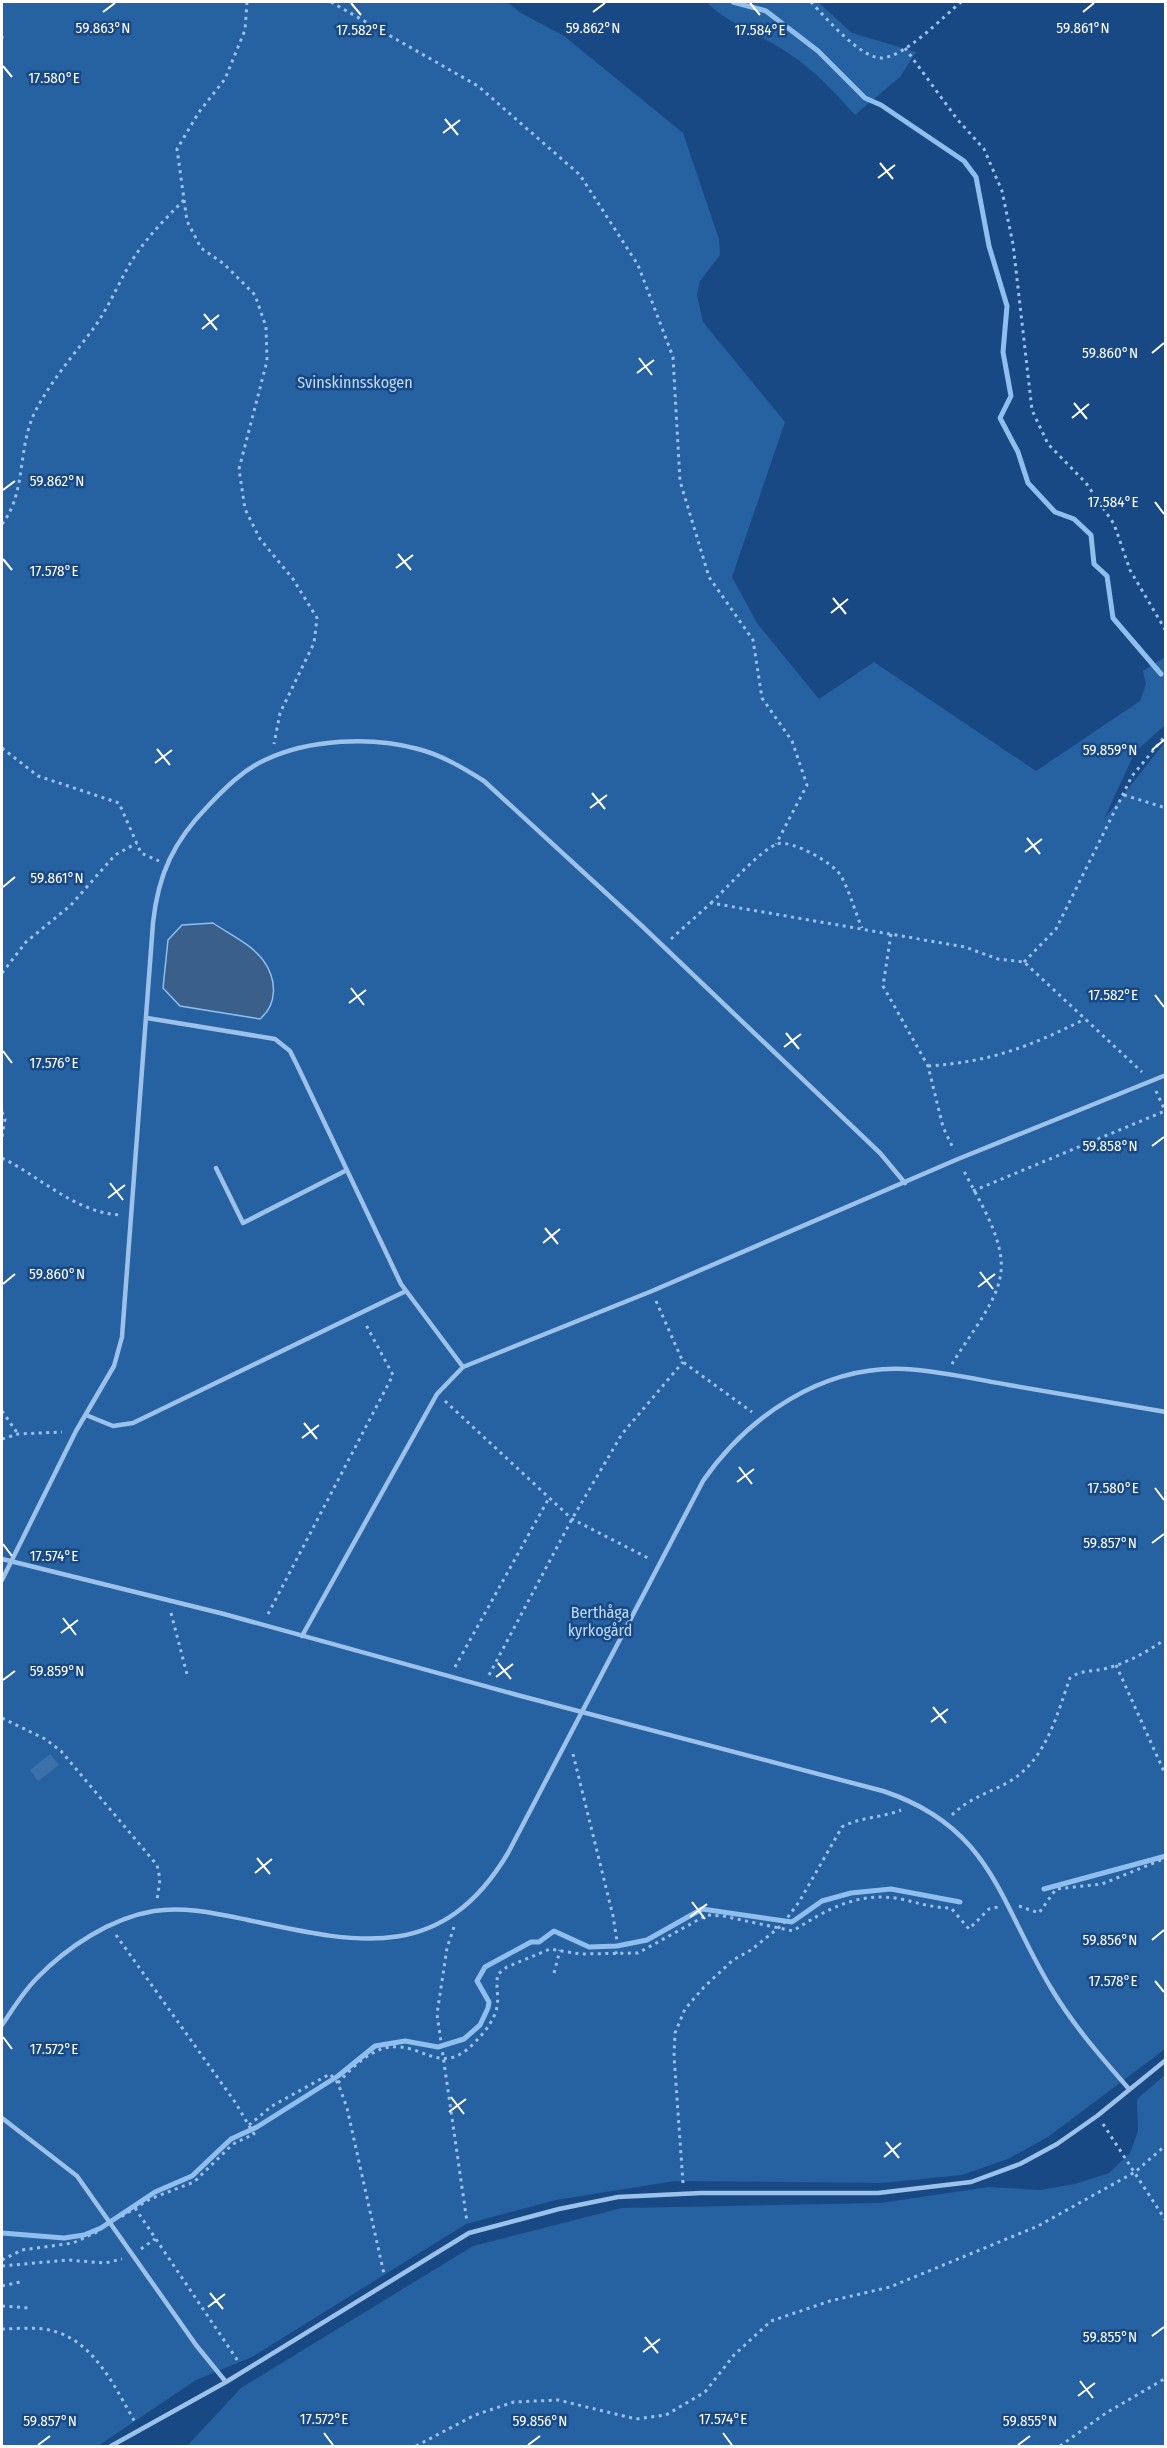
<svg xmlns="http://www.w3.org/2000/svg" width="1167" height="2448" viewBox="0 0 1167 2448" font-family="'Fira Sans Condensed',sans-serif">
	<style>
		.green { fill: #2661a1 }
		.water { fill: #3a5f8a; stroke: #8fbeef; stroke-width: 1.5 }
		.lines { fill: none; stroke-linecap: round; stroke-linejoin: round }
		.stream { stroke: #8fbeef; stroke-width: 5 }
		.building { fill: #3c71ab }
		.path { stroke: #9cc2ec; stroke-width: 3; stroke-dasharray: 3 4.5; stroke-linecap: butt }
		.lane { stroke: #9cc2ec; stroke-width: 4.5 }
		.ticks { fill: none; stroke: #fff; stroke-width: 2 }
		.labels { text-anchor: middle; stroke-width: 5; stroke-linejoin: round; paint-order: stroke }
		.park-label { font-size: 16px; fill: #c1dcf9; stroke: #184984 }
		.ticks-label { font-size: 15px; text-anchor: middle; fill: #fff; stroke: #184984; stroke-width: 5; stroke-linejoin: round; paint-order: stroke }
	</style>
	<rect width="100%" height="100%" fill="#184984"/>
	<path class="green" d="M2,2H507L521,13L564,36L683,133L719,239L720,255L700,281L697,295L703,322L785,422L732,577L757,623L819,699L874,662L1036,771L1140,701L1146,684L1143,671L1165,657V725L1135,752L1104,819L1165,742V2049L1048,2137L1008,2159L962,2175L882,2183L675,2181L556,2200L466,2224L252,2357L196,2380L98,2446H2Z
		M707,2H818L852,33L916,52L900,77L855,115C830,87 813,69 782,49C762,36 720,19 707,2Z
		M1165,2075V2446H187L241,2388L473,2246L622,2208L880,2203L989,2187L1040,2190L1075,2184L1109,2173L1130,2153L1138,2131L1137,2099Z"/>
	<path class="water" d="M213,923C229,934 251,944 263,960C277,979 278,1004 260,1019L180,1006L163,988L168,940L182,925Z"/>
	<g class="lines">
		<path class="stream" d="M733,2L766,11L818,51L865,98L881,105L964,161L976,177L989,246L1007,306L1003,352L1011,396L1000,418L1018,452L1028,483L1055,512L1074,519L1091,535L1094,564L1107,576L1113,618L1161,674
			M1044,1889L1166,1856
			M2,2233L64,2238L84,2235L101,2228L155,2192L192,2176L231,2139L257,2127L338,2076L375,2046L405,2041L438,2047L464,2039L480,2025L488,2008L489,2002L477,1981L485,1967L531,1942H539L554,1931L589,1947L617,1946L647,1940L702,1909L792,1922L822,1901L851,1893L891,1889L960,1902"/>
	</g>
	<path class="building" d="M50,1754L59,1765L38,1781L30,1770Z"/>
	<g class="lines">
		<path class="path" d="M247,2L245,30L225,79L199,112L177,149L187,221L201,248L224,264L255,295L266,327L267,361L239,469L245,509L260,539L293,579L317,618L314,643L280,713L274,744
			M331,2L478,86L580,175L638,265L673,357L680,481L709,577L753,640L762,698L792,741L807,785L776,844
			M811,2C825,17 861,59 882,58C906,56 943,17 961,2
			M2,36V43
			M905,48L957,119L984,149L1002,191L1013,244L1032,410L1048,444L1086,483L1114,524L1130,570L1166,631
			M2,524C27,492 17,448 35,412C50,382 73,356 93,329C108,309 118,284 131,262C146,238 165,219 184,200
			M2,748L38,776L119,803L141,853L159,861
			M1124,795L1166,808
			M711,903C726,889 760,850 777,844C791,839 834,863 841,876C850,892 855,912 862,928
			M891,934L883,986L928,1066L943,1127L954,1150
			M671,939L711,903L965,947L998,959L1024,962L1142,1072
			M1024,962L1056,929L1132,776L1166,735
			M2,973L26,942L71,905L115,855L137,843
			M928,1066C990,1062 1029,1047 1085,1019
			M1156,1091L1166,1113
			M2,1112L5,1119L2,1137
			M2,1158C41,1177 74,1212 120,1215
			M973,1191L1165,1111
			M656,1301L683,1362L752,1412
			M952,1364C966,1340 995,1305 1000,1278C1008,1243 978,1200 963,1169
			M445,1401L572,1519L650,1559
			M2,1411L18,1434
			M2,1439L18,1434L62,1432
			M171,1613L188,1678
			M268,1614L393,1375L365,1323
			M1116,1665L1166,1776
			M455,1667L549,1498
			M489,1675L572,1519L622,1434L683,1362
			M2,1718L45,1739L61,1751L157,1865L160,1879L157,1900
			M573,1754L613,1916L617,1941L616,1954
			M952,1815C968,1799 988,1793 1007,1783C1046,1761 1056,1717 1070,1678C1081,1669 1098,1672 1111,1667C1131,1661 1148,1651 1166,1639
			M1019,1906L1039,1913L1056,1889L1102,1884L1166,1858
			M454,1927L447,1948L437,2014L467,2222
			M116,1935L235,2102L254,2134L233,2144L194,2182L150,2199L119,2218
			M554,1973L560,1950
			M338,2083C351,2069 366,2053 385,2048C421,2039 440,2080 475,2042C484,2033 492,2023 496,2011C500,1999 495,1986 498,1974L507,1967L550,1949L580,1954L638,1953L707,1915L723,1916L793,1931C827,1909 859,1891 901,1899C918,1903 934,1908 951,1908L969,1929L989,1909L998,1907
			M1103,2124L1166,2221
			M249,2125L272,2106L330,2074L338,2083L347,2108L384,2274
			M683,2183L674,2056L675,2033L685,2009L704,1987L733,1960L751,1950L782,1925L799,1902L842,1827C859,1817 882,1818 901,1810
			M135,2208L238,2361
			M141,2249L155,2239
			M2,2260L22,2250L73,2243L101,2230
			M2,2266L68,2260L105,2263L122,2259
			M2,2286L24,2281
			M2,2306L29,2308
			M2,2329C15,2329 30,2327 44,2329C92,2336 113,2384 135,2422
			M416,2446L475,2415L514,2402L558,2400L636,2419L666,2415L705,2392L734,2355L771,2321L830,2301L890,2287L1038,2226L1135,2172L1166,2145
			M1060,2446L1106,2413L1166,2378"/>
		<path class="lane" d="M147,1018L275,1039L290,1051L298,1067L401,1284L463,1367
			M216,1168L243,1223L347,1170
			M86,1415L113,1426L133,1423L406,1291
			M2,1559L224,1614L521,1696L883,1791C992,1827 999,1902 1051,1988C1073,2025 1101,2057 1129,2089
			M2,1580L76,1431L114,1366L122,1337L153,923C158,874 174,841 208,806C225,788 243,770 265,760C309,739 372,736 418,749C442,755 463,768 484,781L642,926L880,1153L905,1183
			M302,1636L437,1394L463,1367L652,1291L958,1159L1166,1075
			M2,2025C13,2009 23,1992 37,1978C67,1947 111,1918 154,1911C185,1906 218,1914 248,1920C356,1943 441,1965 508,1853L703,1481C748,1416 823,1365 905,1369C940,1371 975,1379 1009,1385C1061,1394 1113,1403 1166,1412
			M2,2118L77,2176L196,2345L226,2382
			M111,2446L226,2382L469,2233L559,2209L618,2197L701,2193H878L971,2182L1020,2164L1057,2144L1097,2116L1166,2060"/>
	</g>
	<path class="ticks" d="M351,3L361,15M750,3L760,15M103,12L115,3M593,12L605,3M1083,12L1094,3M3,66L12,77M445,119L458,135M443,133L460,120M880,163L893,179M878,178L895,165M204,314L217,330M202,329L219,315M1152,353L1164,343M639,358L652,375M637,373L654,360M1074,403L1087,419M1072,418L1089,404M3,490L15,481M1155,502L1164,514M398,554L411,570M3,559L12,570M396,568L413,555M833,598L846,614M831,613L848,599M157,749L170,765M1152,750L1164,740M155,763L172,750M592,793L605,809M590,808L607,795M1027,838L1040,854M1025,852L1042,839M3,887L15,877M351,988L364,1005M1155,995L1164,1007M349,1003L366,990M786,1033L799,1049M784,1047L801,1034M3,1051L12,1063M1152,1146L1164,1137M110,1183L123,1200M108,1198L125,1185M545,1228L558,1244M543,1243L560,1229M980,1272L993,1289M3,1284L15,1274M978,1287L995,1274M304,1423L317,1439M302,1438L319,1425M739,1467L752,1484M737,1482L754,1469M1155,1488L1164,1500M1152,1543L1164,1534M3,1544L12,1556M63,1618L76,1635M61,1633L78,1620M498,1663L511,1679M496,1677L513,1664M3,1680L15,1671M933,1707L946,1723M931,1722L948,1709M257,1858L270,1874M255,1873L272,1859M692,1902L705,1919M690,1917L707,1904M1152,1940L1164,1930M1155,1981L1164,1992M3,2037L12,2049M451,2097L464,2114M449,2112L466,2099M886,2142L899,2158M884,2157L901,2143M210,2293L223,2309M208,2307L225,2294M1152,2336L1164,2327M645,2337L658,2353M643,2352L660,2339M1080,2381L1093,2398M1078,2396L1095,2383M324,2433L333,2445M723,2433L732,2445M38,2445L50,2436M528,2445L540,2436M1018,2445L1030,2436"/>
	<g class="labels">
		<g class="park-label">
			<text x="355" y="388">Svinskinnsskogen</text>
			<text x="600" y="1618">Berthåga<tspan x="600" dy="18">kyrkogård</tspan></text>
		</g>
	</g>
	<g class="ticks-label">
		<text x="103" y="33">59.863°N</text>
		<text x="593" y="33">59.862°N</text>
		<text x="1083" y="33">59.861°N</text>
		<text x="760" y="35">17.584°E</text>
		<text x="361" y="35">17.582°E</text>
		<text x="54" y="83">17.580°E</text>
		<text x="1110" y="358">59.860°N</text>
		<text x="57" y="486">59.862°N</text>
		<text x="1113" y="507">17.584°E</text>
		<text x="54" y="576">17.578°E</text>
		<text x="1110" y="755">59.859°N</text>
		<text x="57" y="883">59.861°N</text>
		<text x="1113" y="1000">17.582°E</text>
		<text x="54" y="1068">17.576°E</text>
		<text x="1110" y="1151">59.858°N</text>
		<text x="57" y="1279">59.860°N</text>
		<text x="1113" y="1493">17.580°E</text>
		<text x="1110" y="1548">59.857°N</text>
		<text x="54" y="1561">17.574°E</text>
		<text x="57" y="1676">59.859°N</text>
		<text x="1110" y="1945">59.856°N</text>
		<text x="1113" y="1986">17.578°E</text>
		<text x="54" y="2054">17.572°E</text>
		<text x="1110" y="2342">59.855°N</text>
		<text x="324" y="2424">17.572°E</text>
		<text x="723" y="2424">17.574°E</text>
		<text x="50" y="2426">59.857°N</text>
		<text x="540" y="2426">59.856°N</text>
		<text x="1030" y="2426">59.855°N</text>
	</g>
	<rect width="1167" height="2448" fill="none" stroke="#ffffff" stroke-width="6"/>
</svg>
